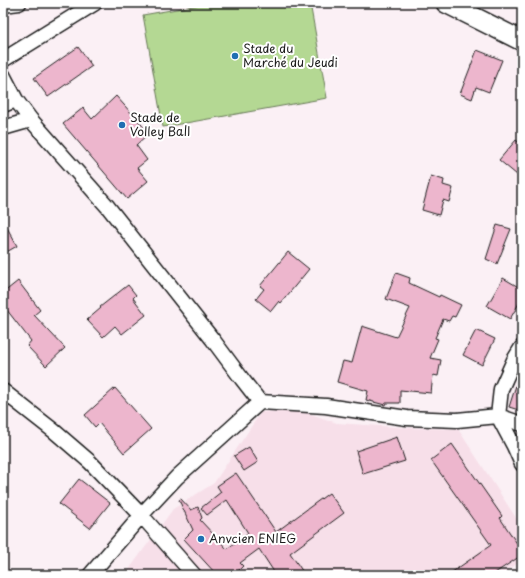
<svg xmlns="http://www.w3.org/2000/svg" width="525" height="578" viewBox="0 0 525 578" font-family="'Playpen Sans',sans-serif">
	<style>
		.built { fill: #f7dfe9 }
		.green { fill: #b4d893; stroke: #687a58 }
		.building { fill: #edb6cd; stroke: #1c1c1c }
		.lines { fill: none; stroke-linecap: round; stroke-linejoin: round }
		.minor-casing { stroke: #1c1c1c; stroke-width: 17 }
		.secondary-casing { stroke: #1c1c1c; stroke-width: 22 }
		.minor { stroke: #fff; stroke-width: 14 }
		.secondary { stroke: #fff; stroke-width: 19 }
		.poi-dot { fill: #1f6fb2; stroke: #fff; stroke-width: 1.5 }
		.labels { text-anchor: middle; stroke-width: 4; stroke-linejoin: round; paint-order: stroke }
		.poi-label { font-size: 12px; fill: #1c1c1c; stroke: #fff; text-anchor: start }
	</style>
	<rect width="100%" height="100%" fill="#fbf0f5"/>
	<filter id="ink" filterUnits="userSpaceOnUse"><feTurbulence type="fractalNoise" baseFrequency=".025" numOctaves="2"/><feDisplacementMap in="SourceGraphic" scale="8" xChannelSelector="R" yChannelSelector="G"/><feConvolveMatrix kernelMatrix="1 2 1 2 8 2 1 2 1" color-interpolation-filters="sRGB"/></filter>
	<g filter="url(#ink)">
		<path class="built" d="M299,410L337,423L410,428L458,429L522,527V564L518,563L508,570L509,575H125L173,509L214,483L261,412Z"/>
		<path class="green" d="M210,3H310L327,98L163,127L143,15Z"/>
		<path class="building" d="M78,47L92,66L48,97L34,78Z
			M477,50L502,60L489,92L476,87L472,99L460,94Z
			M116,96L149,133L136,145L147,160L137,168L148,181L127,199L63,124L83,108L92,119Z
			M516,140L522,145V169L517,175L499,160Z
			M431,176L444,180L443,185L453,188L449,202L443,200L439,215L422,210Z
			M3,220L17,246L3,254Z
			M497,225L511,229L497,264L486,259Z
			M288,252L309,269L281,303L279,301L271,311L256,299L264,289L260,286Z
			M396,273L410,278L409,283L439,297L440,295L461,305L455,317L452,316L449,321L443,319L435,338L438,339L430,358L441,360L438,376L433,375L431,393L400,390V403H386L385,405L366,400L368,391L337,382L343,361L352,363L362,326L396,337L410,308L386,299Z
			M503,278L522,289V298L510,319L487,306Z
			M18,281L40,310L34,315L65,348L46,366L27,346L31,341L3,305V293Z
			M128,285L136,295L133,298L146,315L122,334L115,326L103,337L87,320L101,308L100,307Z
			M476,330L495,339L482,365L463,355Z
			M520,373H522V411L509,407Z
			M115,388L151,429L124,453L99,423L95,427L85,415Z
			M397,437L405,461L363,474L356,451Z
			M452,444L502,516L500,518L522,551V555L492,575H448L491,545L431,460Z
			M249,447L258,462L244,471L234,456Z
			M236,473L276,532L329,493L344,513L290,553L305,575H276L259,549L240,563L243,566L234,575H217L184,539L193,530L179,500L181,499L191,510L198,507L202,518L200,520L227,549L248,533L227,500L207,515L201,508L221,492L217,486Z
			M79,479L110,503L90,528L59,504Z"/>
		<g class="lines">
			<g class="minor-casing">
				<path id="minor" d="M3,5L19,3
					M3,60L95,3
					M3,75L16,100L31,120L108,207L213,340L242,379L260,402
					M3,105L16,100
					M3,128L31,120
					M522,347L514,360L501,389L498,416L514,446L522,464
					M3,391L54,431L90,462L142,516L194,575
					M90,575L147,509L177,477L260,402L326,406L407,418L457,420L498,416L522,424"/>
			</g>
			<g class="secondary-casing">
				<path id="secondary" d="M446,3L522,41"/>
			</g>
			<use href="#minor" class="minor"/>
			<use href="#secondary" class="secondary"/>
		</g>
	</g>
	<g class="poi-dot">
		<circle cx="235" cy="56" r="4"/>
		<circle cx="122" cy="125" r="4"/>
		<circle cx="201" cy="539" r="4"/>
	</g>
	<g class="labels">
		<g class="poi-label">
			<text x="243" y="53">Stade du<tspan x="243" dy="14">Marché du Jeudi</tspan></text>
			<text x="130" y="122">Stade de<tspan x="130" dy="14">Volley Ball</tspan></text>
			<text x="209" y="543">Anvcien ENIEG</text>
		</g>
	</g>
	<rect width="525" height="578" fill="none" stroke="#fff" stroke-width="16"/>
	<rect x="8" y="8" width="509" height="562" fill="none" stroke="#1c1c1c" stroke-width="1.5" filter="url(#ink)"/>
</svg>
